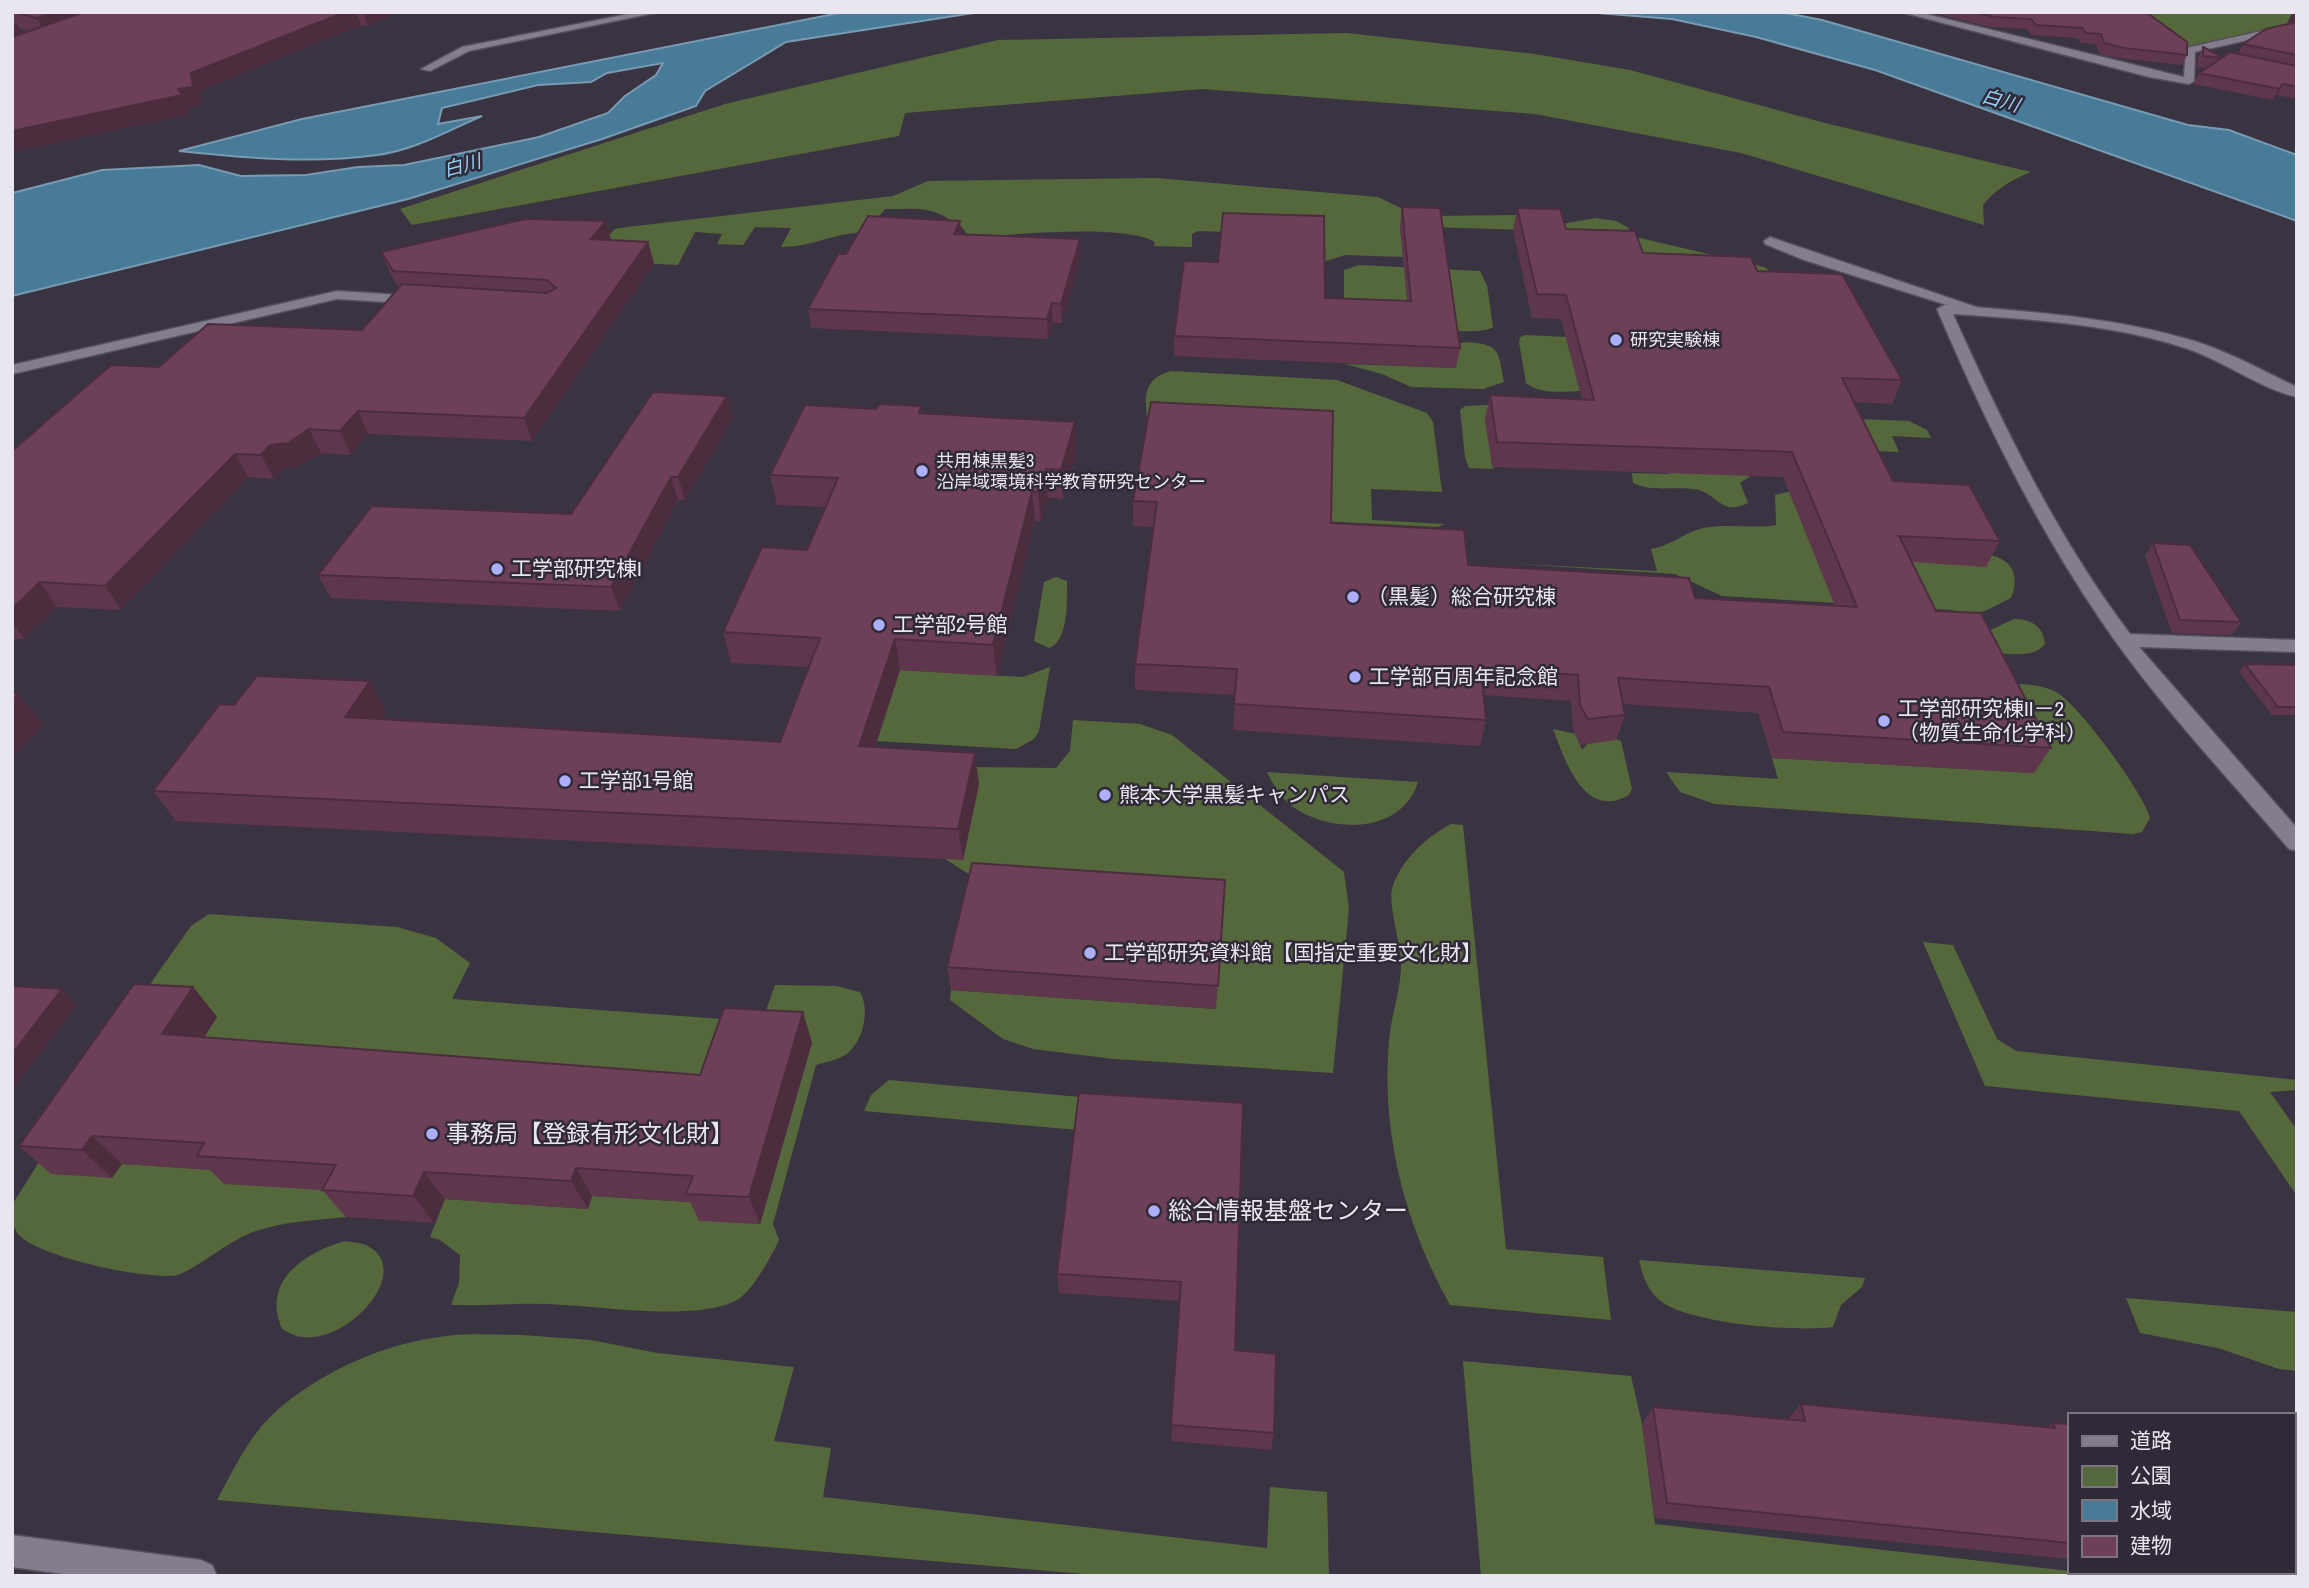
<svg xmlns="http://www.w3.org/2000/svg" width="2309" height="1588" viewBox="0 0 2309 1588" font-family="'Archivo Narrow','Noto Sans JP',sans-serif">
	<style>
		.green { fill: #55683b }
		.water { fill: #487b98; stroke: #799bb2; stroke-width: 2 }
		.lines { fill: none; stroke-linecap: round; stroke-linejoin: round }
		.lane-casing { stroke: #55505c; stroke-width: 3 }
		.street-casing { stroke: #55505c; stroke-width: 3 }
		.secondary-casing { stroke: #55505c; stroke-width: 3 }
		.lane { fill: #847d8d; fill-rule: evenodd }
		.street { fill: #847d8d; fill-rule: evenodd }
		.secondary { fill: #847d8d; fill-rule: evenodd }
		.wall { fill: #5e374c; fill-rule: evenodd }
		.shaded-wall { fill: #4c2d3e }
		.building { fill: #6d4058; stroke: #4c2d3e; stroke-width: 2 }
		.poi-dot { fill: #acaffb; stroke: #302a38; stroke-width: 2.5 }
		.labels { text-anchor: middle; stroke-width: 5; stroke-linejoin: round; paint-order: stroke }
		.far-poi-label { font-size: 18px; fill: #eae6ef; stroke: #302a38; text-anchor: start }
		.far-water-label { font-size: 19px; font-style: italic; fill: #94d1f6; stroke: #302a38 }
		.poi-label { font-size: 21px; fill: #eae6ef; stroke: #302a38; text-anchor: start }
		.near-poi-label { font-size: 24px; fill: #eae6ef; stroke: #302a38; text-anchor: start }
	</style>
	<rect width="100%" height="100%" fill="#3a3442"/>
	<path class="green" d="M2137,12H2297V26L2190,50Z
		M1347,33L1535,54L1630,70L1825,123L2031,172C2011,180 1997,188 1983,205L1984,225L1741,153L1535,114L1202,89L905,113L899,136L412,225L400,209L725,104L998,40Z
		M1156,178L1378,197L1411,213L1429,216L1520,215L1556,225L1596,218L1616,221L1629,228L1627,235L1764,267L1782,279L1790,295L1555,231L1400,226L1403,257L1345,255L1323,262L1322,235L1198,231L1192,234V247L1154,246L1155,242C1124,223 1000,235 962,239L966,233C962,225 956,224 949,219C925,204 909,210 885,209L866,232C833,233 812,247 781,247L791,228L755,227L743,245L717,244L722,234L695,232L678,265L619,262L609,235L615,229L627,227L893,196L928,181Z
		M1359,265L1480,271L1487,285L1493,327C1479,339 1368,322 1344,319V270Z
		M1526,335L1566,337L1580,391C1562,392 1540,394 1526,383L1519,342L1520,337Z
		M1469,342C1502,345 1498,353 1504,382L1483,389L1411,387L1382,374L1345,364L1456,368L1453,344Z
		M1171,371L1337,380L1427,413L1433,422L1442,492L1371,489L1372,520L1445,524L1438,527L1262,518L1149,426C1144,401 1141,379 1171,371Z
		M1487,405L1909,421L1927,430L1931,438L1892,436L1899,452L1856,450L1752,475L1740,483L1748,503C1723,516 1718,496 1699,490C1677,485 1654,493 1633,483L1632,473L1669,474L1653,427L1485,420L1494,469L1469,468L1465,457L1460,410L1465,406Z
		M1801,489L1980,554C2008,555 2022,571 2011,598L1985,611L1956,617L1953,610L1722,596L1675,574L1502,563L1657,571L1651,549C1671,546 1685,532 1703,528C1728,523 1752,529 1776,525L1775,495Z
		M1056,577L1067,581C1067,599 1069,641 1049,648L1034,641L1044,582Z
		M2014,619C2031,619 2043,626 2045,644C2034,658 2012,654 1996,653L1986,632Z
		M1050,667L1039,731L1034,739L1016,749L877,741L900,670L1023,677Z
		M1990,685C2012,684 2034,682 2054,691C2077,701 2144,794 2150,818L2142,832L2133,834L1715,804L1680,792L1666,772L1778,779L1772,758L2033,773Z
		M1073,720L1140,724L1172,735L1344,872L1349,909L1333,1073L1114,1059L1033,1049L1003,1039L950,1000L951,990L1216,1009L990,888L927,847L869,766L1056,768L1070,751Z
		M1553,729L1576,734L1582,750L1590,741L1616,739L1621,741L1632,789L1629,795C1584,821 1565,760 1553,729Z
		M1267,772L1418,782C1402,834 1332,834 1293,807C1282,799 1273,785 1267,772Z
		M1451,824L1463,825L1506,1249L1603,1257L1611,1320L1450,1305C1405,1224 1381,1134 1389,1041C1391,1016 1400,993 1401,968C1402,946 1388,906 1392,889C1399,862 1427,836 1451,824Z
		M209,914L397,927L436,938L470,963L452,999L762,1022L775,985L836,986L860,992C870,1009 864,1039 848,1053C841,1059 825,1062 816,1065L773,1224L779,1240C772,1255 754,1288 740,1298C706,1322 605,1307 564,1305C526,1302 488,1306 451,1305L459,1283L460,1255L440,1240L430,1237L445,1199L587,1209L592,1196L706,1203L760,1224L812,1042L712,1104L122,1164L231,1171L359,1192L346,1217C312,1221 278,1221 246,1235C229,1242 189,1273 177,1275C150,1281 29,1256 16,1231C12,1223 12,1214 12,1205L155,977L191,926Z
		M1923,942L1953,945L1997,1039L2016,1051L2297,1080V1090L2270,1092L2297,1130V1196L2239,1111L1985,1086Z
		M889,1080L1102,1099L1078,1130L864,1111L871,1095Z
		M345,1241C351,1242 361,1243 366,1245C416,1269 349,1344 302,1337C296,1337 288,1332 282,1329C261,1281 304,1253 345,1241Z
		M1639,1260L1865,1278L1862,1287L1841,1305L1833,1327C1795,1332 1693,1324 1662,1302C1648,1293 1642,1274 1639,1260Z
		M2126,1298L2297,1312V1371L2279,1369L2218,1348L2140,1333Z
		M522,1335L591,1340L657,1353L794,1367L774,1441L831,1448L823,1497L1267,1548L1270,1487L1327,1492L1329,1576H1108L217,1500C233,1471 248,1438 272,1415C317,1373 386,1342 447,1336C471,1333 498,1335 522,1335Z
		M1463,1361L1631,1376L1642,1424L1655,1524L2114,1576H1481Z"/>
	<path class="water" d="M844,12H980L786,42L705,91L696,106L602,139L408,199L12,296V193L102,170L199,165L241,176L306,175L358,167L404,165L539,137L608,113L625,96L656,75L663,63L607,73L591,82L538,85L442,108L438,124L482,116C449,130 413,151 377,155C311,164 245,158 179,151L302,119Z
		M1585,12H1781L1822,20L2188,125L2229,130L2297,155V221L1875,70L1756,37L1672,19Z"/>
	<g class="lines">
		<g class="lane-casing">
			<path id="lane" d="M1770,237L1991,312L1979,315L1804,260L1765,244L1764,241Z"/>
		</g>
		<g class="street-casing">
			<path id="street" d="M638,12H659L469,51L430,71L421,69L462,47Z
				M1901,12H1918L2184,77L2186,48L2297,23V29L2195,52L2194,81L2189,84L2149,77Z
				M337,291L418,296L425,300L418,304L337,299L12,374V365Z
				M1944,305C2027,311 2114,317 2194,341C2230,352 2263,371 2297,387V397C2258,388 2223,360 2185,348C2112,324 2029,319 1953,314C2003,425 2056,536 2130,634L2297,640V652L2139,647L2297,828V851L2289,849C2225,774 2155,701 2100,619C2034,522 1983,417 1937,309Z"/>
		</g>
		<g class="secondary-casing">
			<path id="secondary" d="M12,1535L201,1560L212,1565L217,1576H78L12,1567Z"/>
		</g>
		<use href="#lane" class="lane"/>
		<use href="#street" class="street"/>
		<use href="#secondary" class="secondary"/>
	</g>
	<path class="wall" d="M12,12H399L368,26L361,25L199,91L202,105L187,107L190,114L12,152ZM20,28L30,31L22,34Z
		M1930,12H2146L2187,55L2182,65L2119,58L2099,54L2096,44L2081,43L2078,38L2032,35L2027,29L1990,27Z
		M2297,22V99L2277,95L2273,100L2194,84L2199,73L2207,68L2197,67L2198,57L2203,47L2223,57L2238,54L2243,44Z
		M1402,207L1460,348L1456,368L1174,356V336L1325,298L1407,301L1400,226Z
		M1517,208L1566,229L1643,253L1757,271L1902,380L1892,404L1854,402L1893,481L2000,541L1986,567L1912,562L1936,611L2051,748L2034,773L1772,758L1758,713L1623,704L1625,715L1616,740L1580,745L1573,730L1571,701L1483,695L1486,720L1480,746L1233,730L1235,695L1135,690V664L1153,527L1133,526V501L1151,402L1331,523L1468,565L1695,598L1835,606L1783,477L1492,467L1485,419L1490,395L1582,399L1561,319L1532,318L1513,230Z
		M960,221L961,234L1080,239L1081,257L1062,323H1053L1048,339L811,328L808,309L846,254Z
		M611,240L654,263L532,441L368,434L351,455L321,453L300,466L283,469L274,479L248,477L121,610L57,607L24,639H12V451L159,367L362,330L399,288L390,273L381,252Z
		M727,396L733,418L685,500H678L620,611L331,598L318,575L571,514Z
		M921,406L922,413L1077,451L1063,499L1048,498L1041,522L1035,521L997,676L900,670L875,747L979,784L963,860L176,821L153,791L386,711L381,719L780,742L809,667L731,663L723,632L807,550L826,507L777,505L770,475L876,409Z
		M2153,543L2241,622L2232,635L2172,633L2145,556Z
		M2245,664L2297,665V715H2272L2239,672Z
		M1225,880L1216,1009L951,990L947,967Z
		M193,987L217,1017L204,1037L700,1075L812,1042L760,1224L699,1221L690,1202L592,1196L588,1209L445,1199L434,1223L346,1217L322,1190L224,1184L210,1170L122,1164L112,1178L51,1174L19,1146Z
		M1079,1093L1235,1350L1274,1433L1271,1450L1171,1441L1180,1301L1059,1293L1057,1274Z
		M1801,1404L2047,1427L2053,1423L2069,1424V1559L1655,1518L1642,1424L1653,1407L1788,1419Z
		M2143,1572H2231L2224,1576H2173Z"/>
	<path class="shaded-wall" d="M55,12H115L46,35L37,18Z
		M345,12H356L361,25L199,91L202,105L187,107L190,114L12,152V131L191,73Z
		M363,12H399L368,26Z
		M2293,12H2297V21L2287,23Z
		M17,24L27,41L12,47V26Z
		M2283,84L2277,95L2273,100L2279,89Z
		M606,221L612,243L591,239Z
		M960,221L962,239L954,234Z
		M1080,239L1081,257L1062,323L1061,304Z
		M648,242L654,263L532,441L524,418Z
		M1052,303L1053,323L1048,339L1047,319Z
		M727,396L733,418L685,500L678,477Z
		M358,411L368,434L351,455L340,431Z
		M1075,422L1077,451L1063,499L1061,470Z
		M309,429L321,453L300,466L283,469L274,479L261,455L270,445Z
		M235,454L248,477L121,610L105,586Z
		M1046,469L1048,498L1041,522L1038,492Z
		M671,477L678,500L620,611L611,587Z
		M1032,492L1035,521L997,676L993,645Z
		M40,582L57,607L24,639L12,623V609Z
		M895,639L900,670L865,777L859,746Z
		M370,681L386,711L362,748L345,717Z
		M19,694L43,725L12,758V701Z
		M975,753L979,784L963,860L958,829Z
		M193,987L217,1017L188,1063L162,1034Z
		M62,989L77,1005L12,1091V1054Z
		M803,1012L812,1042L760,1224L749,1197Z
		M92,1136L122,1164L112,1178L82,1150Z
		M576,1168L592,1196L588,1209L571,1181Z
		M424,1172L445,1199L434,1223L413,1196Z"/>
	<path class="building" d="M14,12H55L37,18Z
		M84,12H345L191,73L193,87L178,89L182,95L12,131V37Z
		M1975,12H2146L2187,42V55L2124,48L2104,43L2101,34L2086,33L2082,28L2036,25L2031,19L1994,17Z
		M2297,22V55L2243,44L2266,29Z
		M2203,47L2223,57L2230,52L2297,66V87L2283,84L2279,89L2199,73L2222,58L2203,56Z
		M1402,207L1440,208L1460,348L1174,336L1184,261L1218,262L1223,213L1324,216L1325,298L1411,301Z
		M1517,208L1560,209L1566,229L1635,231L1643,253L1751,257L1757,271L1842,274L1902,380L1842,378L1893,481L1969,485L2000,541L1899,536L1936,611L1981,613L2051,748L1783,732L1769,687L1618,678L1625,715L1588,719L1580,705L1578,675L1481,669L1486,720L1234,704L1237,669L1135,664L1157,502L1133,501L1151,402L1333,411L1331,523L1464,530L1468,565L1689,578L1695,598L1857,607L1792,452L1497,442L1490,395L1594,400L1566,295L1537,294Z
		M868,216L960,221L954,234L1080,239L1061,304L1052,303L1047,319L808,309L838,254H846Z
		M525,219L606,221L591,239L648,242L524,418L358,411L340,431L309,429L288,443L270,445L261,455L235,454L105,586L40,582L12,609V451L111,365L159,367L208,324L362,330L402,284L547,293L556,288L547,280L393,271L381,252Z
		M653,392L727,396L678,477H671L611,587L318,575L372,506L571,514Z
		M879,404L921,406L919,413L1075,422L1061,470L1046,469L1038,492H1032L993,645L895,639L859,746L975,753L958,829L153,791L220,704L234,705L257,676L370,681L345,717L780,742L820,638L723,632L762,547L807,550L838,478L770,475L805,405L876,409Z
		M2153,543L2190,545L2241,622L2180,620Z
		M2245,664L2296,665L2297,707H2278Z
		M12,694H19L12,701Z
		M972,863L1225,880L1218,986L947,967Z
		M134,984L193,987L162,1034L700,1075L724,1008L803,1012L749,1197L686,1194L693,1176L576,1168L571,1181L424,1172L413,1196L322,1190L336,1165L197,1156L204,1143L92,1136L82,1150L19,1146Z
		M12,986L62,989L12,1054Z
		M1079,1093L1243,1103L1235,1350L1276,1354L1274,1433L1171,1425L1181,1282L1057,1274Z
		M1801,1404L2055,1428L2053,1423L2069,1424V1543L1667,1503L1653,1407L1805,1421Z"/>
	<g class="poi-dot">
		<circle cx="1616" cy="340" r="7"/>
		<circle cx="922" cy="471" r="7"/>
		<circle cx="497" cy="569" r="7"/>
		<circle cx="1353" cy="597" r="7"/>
		<circle cx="879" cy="625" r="7"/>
		<circle cx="1355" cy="677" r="7"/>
		<circle cx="1884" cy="721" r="7"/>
		<circle cx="565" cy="781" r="7"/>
		<circle cx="1105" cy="795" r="7"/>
		<circle cx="1090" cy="953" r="7"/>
		<circle cx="432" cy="1134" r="7"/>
		<circle cx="1154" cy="1211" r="7"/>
	</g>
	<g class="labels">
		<g class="far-poi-label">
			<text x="1630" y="346">研究実験棟</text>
			<text x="936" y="467">共用棟黒髪3<tspan x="936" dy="21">沿岸域環境科学教育研究センター</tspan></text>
		</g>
		<g class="far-water-label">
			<text transform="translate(2001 100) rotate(16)" y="7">白川</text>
			<text transform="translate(462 165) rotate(-15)" y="7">白川</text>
		</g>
		<g class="poi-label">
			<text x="511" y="576">工学部研究棟I</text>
			<text x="1367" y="604">（黒髪）総合研究棟</text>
			<text x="893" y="632">工学部2号館</text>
			<text x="1369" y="684">工学部百周年記念館</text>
			<text x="1898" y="716">工学部研究棟II－2<tspan x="1898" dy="24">（物質生命化学科）</tspan></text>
			<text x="579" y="788">工学部1号館</text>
			<text x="1119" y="802">熊本大学黒髪キャンパス</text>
			<text x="1104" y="960">工学部研究資料館【国指定重要文化財】</text>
		</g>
		<g class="near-poi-label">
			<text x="446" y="1142">事務局【登録有形文化財】</text>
			<text x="1168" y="1219">総合情報基盤センター</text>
		</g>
	</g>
	<rect width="2309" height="1588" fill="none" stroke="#eae6ef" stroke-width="28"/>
	<rect x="2068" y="1413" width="228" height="161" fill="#302a38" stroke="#7a7581" stroke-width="2"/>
	<rect x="2082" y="1436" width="35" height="10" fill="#847d8d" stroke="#7a7581" stroke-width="2"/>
	<text x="2130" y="1448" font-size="21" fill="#eae6ef">道路</text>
	<rect x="2082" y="1466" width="35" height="21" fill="#55683b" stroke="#7a7581" stroke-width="2"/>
	<text x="2130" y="1483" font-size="21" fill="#eae6ef">公園</text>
	<rect x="2082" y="1500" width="35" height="21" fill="#487b98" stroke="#7a7581" stroke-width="2"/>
	<text x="2130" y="1518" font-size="21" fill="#eae6ef">水域</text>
	<rect x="2082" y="1536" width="35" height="21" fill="#6d4058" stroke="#7a7581" stroke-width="2"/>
	<text x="2130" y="1553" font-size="21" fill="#eae6ef">建物</text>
</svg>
